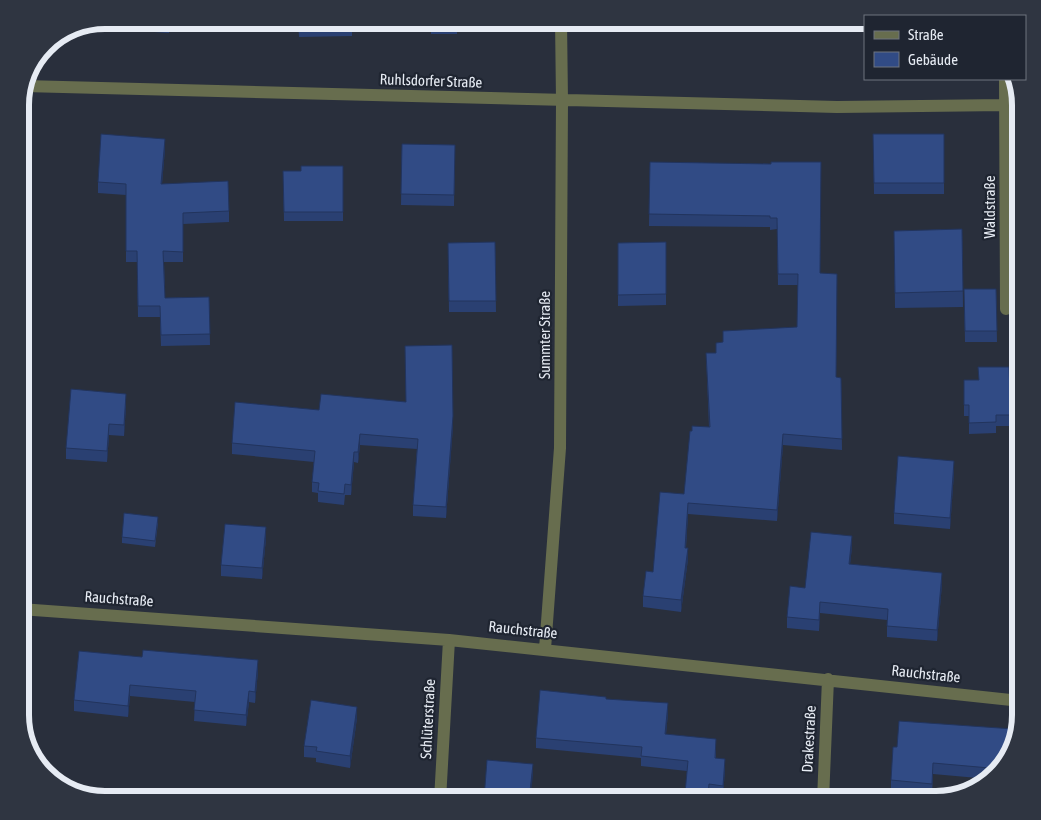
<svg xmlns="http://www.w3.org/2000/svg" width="1041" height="820" viewBox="0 0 1041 820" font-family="'Asap Condensed',sans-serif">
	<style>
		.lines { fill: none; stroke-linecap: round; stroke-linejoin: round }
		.minor { stroke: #676d4e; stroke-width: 12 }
		.wall { fill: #2a4072 }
		.shaded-wall { fill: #22345d }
		.building { fill: #314b85; stroke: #22345d }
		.labels { text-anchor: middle; stroke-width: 4.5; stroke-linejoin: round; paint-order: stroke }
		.street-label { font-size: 15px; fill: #e6ebf3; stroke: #1f2531 }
		.rim { fill: none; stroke: #e6ebf3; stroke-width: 6 }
	</style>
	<rect width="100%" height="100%" fill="#292f3c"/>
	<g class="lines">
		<path class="minor" d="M1005,79L1006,309
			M24,86L837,107L1005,105
			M20,609L449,640L1021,701
			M545,649L560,448L562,101L561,20
			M440,800L449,640
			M823,800L828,679"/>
	</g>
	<path class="wall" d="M105,20H170L169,33L125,30V28L89,26Z
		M298,20H457V34H431V31L408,32V28L352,26V36L299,37Z
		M617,20H667V30H617Z
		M873,134H944V194H874Z
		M402,144L455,145L454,206L401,205Z
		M165,149L162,184L229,211V222L183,224V262H164L165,298L209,297L210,345L161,346L160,317H138L137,262H126V195L98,193V182Z
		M650,162L771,164L820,273L836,377L841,378L842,450L783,445L777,521L688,514L686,548L688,559L681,612L643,607V596L684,494L692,431L709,427L706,353H716L723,342L797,327L798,285H778L777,229L770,230V227L649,226Z
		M343,166V221H284L283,171H301Z
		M962,229L963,307L895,308L894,231Z
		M495,242L496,312H449L448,243Z
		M666,242V305L618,306V243Z
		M964,289H996L997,342H965Z
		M1009,367L1011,426H996V433L969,434V416H964V380H978Z
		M406,402L453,426L446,518L413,516V505L417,449L360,445L358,463L354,462L351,495H345L344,505L318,502V493L312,492V482L314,462L232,454V443L319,410Z
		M126,405L124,436L109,435L107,462L66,459V448Z
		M954,472L950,529L894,524V513Z
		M158,523L155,547L122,543V537Z
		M266,538L262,579L221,576V565Z
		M852,547L850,564L942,584L937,641L887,637V620L820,613L819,631L787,628V617L805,588Z
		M79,651L258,671L255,703L249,702L246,726L194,721L195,702L130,696L128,717L74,711V700Z
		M606,699L668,713L666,734L716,750V758L725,769L723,796L709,795L708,800H685L687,771L641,766V758L536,748V738Z
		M357,718L350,768L316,762V758L304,757V746Z
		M1014,733L1000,771L989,779L933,774L932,795L891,792V780L897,747Z"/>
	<path class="shaded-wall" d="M165,139V149L161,195V184Z
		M126,394V405L124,436V425Z
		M453,416V426L446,518V507Z
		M109,424V435L107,462V451Z
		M360,434V445L358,463V452Z
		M783,434V445L777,521V510Z
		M354,452V462L351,495V485Z
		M954,461V472L950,529V518Z
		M688,503V514L685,559V548Z
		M266,527V538L262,579V568Z
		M852,536V547L849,575V564Z
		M688,548V559L681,612V600Z
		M942,573V584L937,641V630Z
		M820,602V613L819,631V620Z
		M258,660V671L255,703V692Z
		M130,685V696L128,717V706Z
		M249,691V702L246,726V715Z
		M668,703V713L665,745V734Z
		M357,707V718L350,768V756Z
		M725,759V769L723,796V786Z
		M533,764V776L530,800H529Z"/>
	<path class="building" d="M143,20H169V22Z
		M299,20H352V26L299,27Z
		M408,20H457V23H431V21H408Z
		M101,134L165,139L161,184L228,181L229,211L183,213V252L163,251L165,298L209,297L210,334L161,335L160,306H138L137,251H126V184L98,182Z
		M873,134H944V183H874Z
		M402,144L455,145L454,195L401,194Z
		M650,162L771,164V162H821L820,273L837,274L836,377L841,378L842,439L783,434L777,510L688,503L685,548H688L681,600L643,596L646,571L653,572L660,492L684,494L690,431H692V426L710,427L706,353H716V343L723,342V331L797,327L798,274H778L777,218H770V216L649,214Z
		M301,166H343V212H284L283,171H301Z
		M962,229L963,291L895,293L894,231Z
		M495,242L496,301H449L448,243Z
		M666,242V294L618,295V243Z
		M964,289H996L997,331H965Z
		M452,345L453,416L446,507L413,505L418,439L360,434L358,452H354L351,485L345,484L344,494L318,491L319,483L312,482L315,451L232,443L235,402L319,410L321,394L406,402L405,346Z
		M978,367H1009L1011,415H996V422L969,423V405H964V380H979Z
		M71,389L126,394L124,425L109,424L107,451L66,448Z
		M898,456L954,461L950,518L894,513Z
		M124,513L158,517L155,541L122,537Z
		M225,524L266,527L262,568L221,565Z
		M811,532L852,536L849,564L942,573L937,630L887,626L888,609L820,602L819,620L787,617L790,586L805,588Z
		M143,650L258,660L255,692L249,691L246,715L194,710L196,691L130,685L128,706L74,700L79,651L142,657Z
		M540,690L606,697V699L668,703L665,734L716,739L715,758L725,759L723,786L709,784L708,795L685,793L688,761L641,756L642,747L536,738Z
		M311,700L357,707L350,756L316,751L317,747L304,746Z
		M899,721L1014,729V734L1001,769L933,763L932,784L891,780L893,747H897Z
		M487,760L533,764L529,800H493L484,799Z"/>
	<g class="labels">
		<g class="street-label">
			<text transform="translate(431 81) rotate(2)" y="5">Ruhlsdorfer Straße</text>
			<text transform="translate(990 207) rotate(-90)" y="5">Waldstraße</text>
			<text transform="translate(545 335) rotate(-90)" y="5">Summter Straße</text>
			<text transform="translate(119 599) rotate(4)" y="5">Rauchstraße</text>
			<text transform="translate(523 630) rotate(6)" y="5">Rauchstraße</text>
			<text transform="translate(926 674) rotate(6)" y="5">Rauchstraße</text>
			<text transform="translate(428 719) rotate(-87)" y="5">Schlüterstraße</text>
			<text transform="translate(809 739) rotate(-87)" y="5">Drakestraße</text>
		</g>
	</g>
	<path d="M0 0H1041V820H0ZM105 29H936A76 76 0 0 1 1012 105V715A76 76 0 0 1 936 791H105A76 76 0 0 1 29 715V105A76 76 0 0 1 105 29Z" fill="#2f3541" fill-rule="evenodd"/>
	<path class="rim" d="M105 29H936A76 76 0 0 1 1012 105V715A76 76 0 0 1 936 791H105A76 76 0 0 1 29 715V105A76 76 0 0 1 105 29Z"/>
	<rect x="864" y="15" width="162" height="65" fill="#1f2531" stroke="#6f747f"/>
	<rect x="874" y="31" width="25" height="8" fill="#676d4e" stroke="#6f747f"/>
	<text x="908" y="40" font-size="15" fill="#e6ebf3">Straße</text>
	<rect x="874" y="52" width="25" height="15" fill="#314b85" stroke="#6f747f"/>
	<text x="908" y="65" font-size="15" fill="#e6ebf3">Gebäude</text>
</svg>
